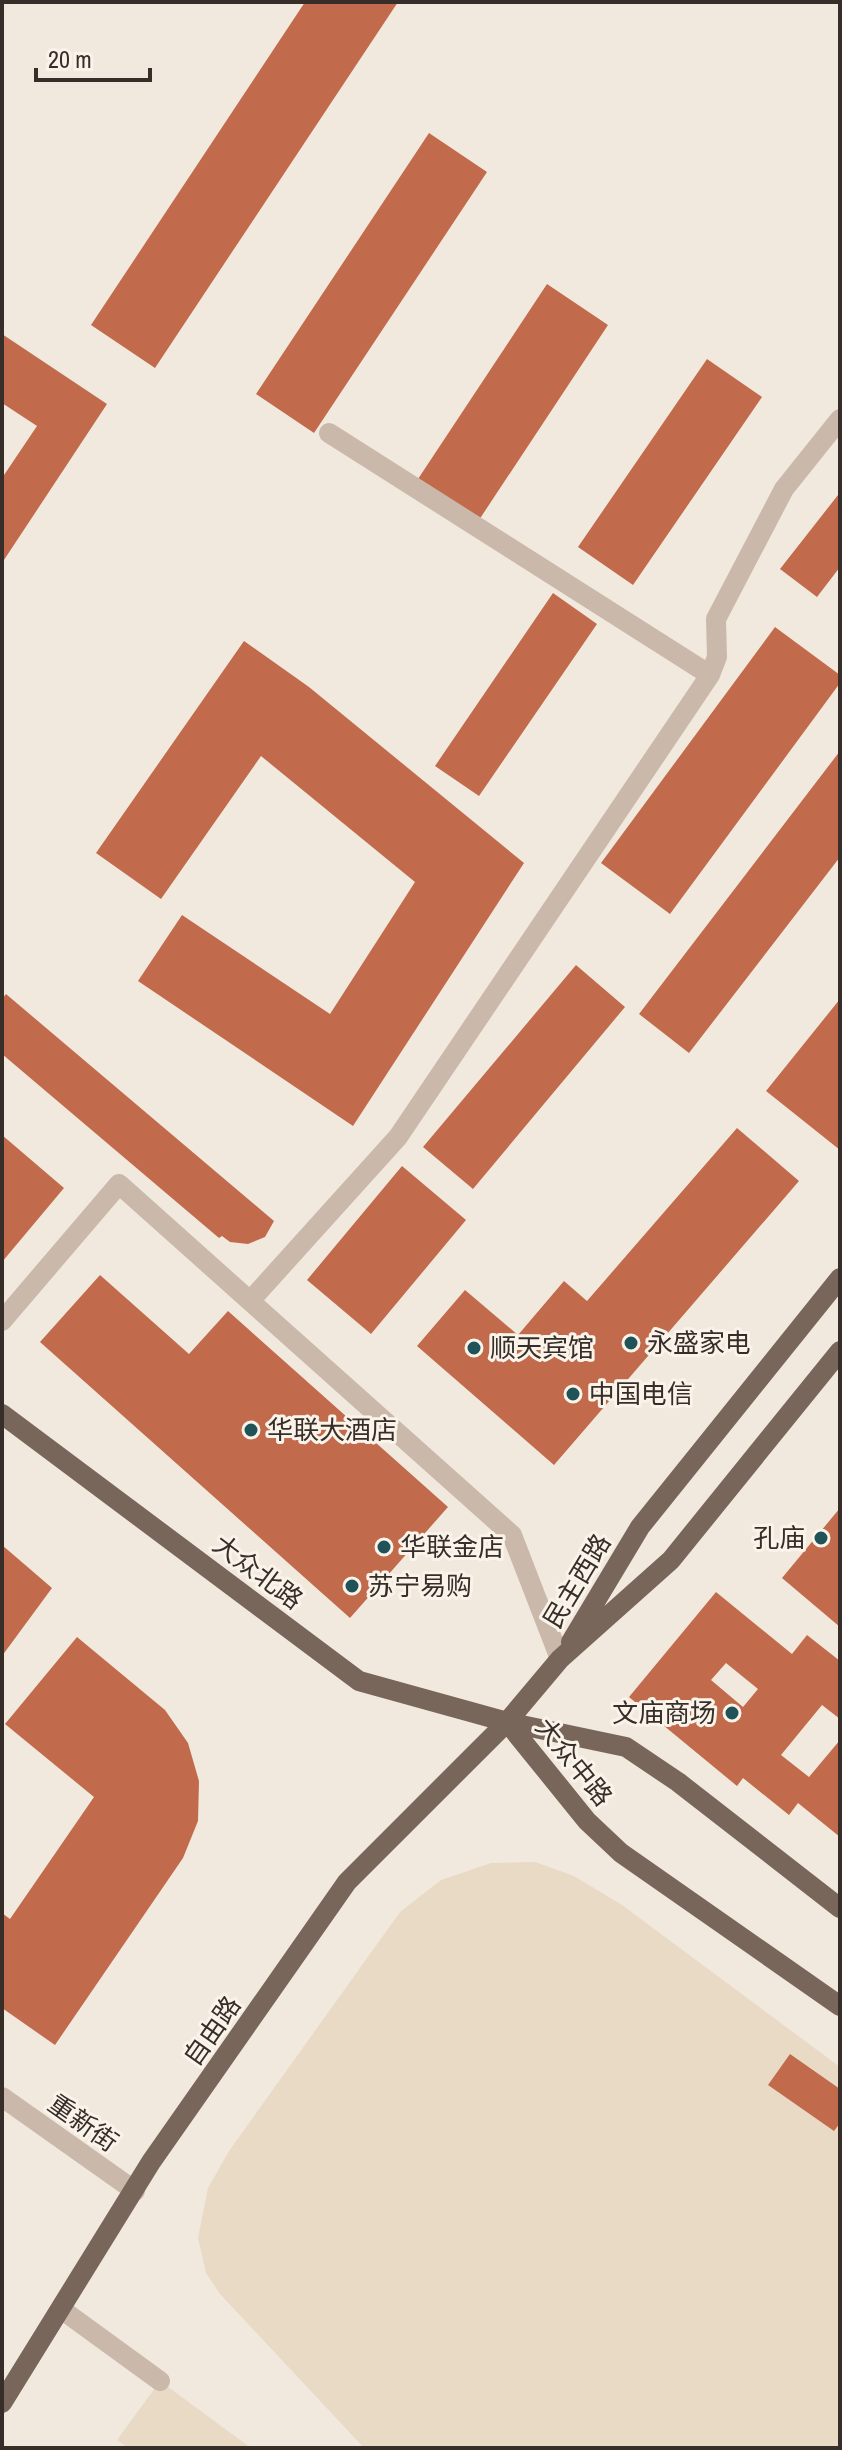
<svg xmlns="http://www.w3.org/2000/svg" width="842" height="2450" viewBox="0 0 842 2450" font-family="'Archivo Narrow','Noto Sans SC',sans-serif">
	<style>
		.plaza { fill: #e9dac6 }
		.building { fill: #c26b4c; fill-rule: evenodd }
		.lines { fill: none; stroke-linecap: round; stroke-linejoin: round }
		.minor { stroke: #cab9aa; stroke-width: 20 }
		.major { stroke: #79665b; stroke-width: 20 }
		.poi-dot { fill: #205358; stroke: #f9f3ea; stroke-width: 3 }
		.labels { text-anchor: middle; stroke-width: 6; stroke-linejoin: round; paint-order: stroke }
		.poi-label { font-size: 26px; fill: #372e29; stroke: #f9f3ea; text-anchor: start }
		.street-label { font-size: 26px; fill: #372e29; stroke: #f9f3ea }
	</style>
	<rect width="100%" height="100%" fill="#f2e9de"/>
	<path class="plaza" d="M535,1862L574,1876L622,1905L840,2067V2448H364L220,2294L206,2273L198,2238L208,2188L229,2151L400,1912L441,1880L491,1863Z
		M160,2381L251,2448H128L117,2440Z"/>
	<path class="building" d="M305,2H398L155,368L91,325Z
		M429,133L487,172L314,433L256,394Z
		M547,284L608,325L477,523L416,482Z
		M2,334L107,404L2,563V478L37,426L2,403Z
		M707,359L762,397L633,585L578,547Z
		M838,495L840,497V567L817,597L780,569Z
		M553,593L597,624L479,796L435,766Z
		M775,627L840,675V683L670,914L601,863Z
		M244,641L309,687L524,863L353,1126L138,981L182,915L330,1014L415,882L261,756L161,899L96,853Z
		M840,751V857L689,1053L639,1014Z
		M576,965L625,1007L473,1189L423,1147Z
		M6,994L274,1221L265,1237L248,1244L230,1242L222,1236L219,1238L2,1054V999Z
		M840,999V1150L766,1091Z
		M737,1128L799,1181L554,1465L417,1346L465,1290L518,1335L564,1281L587,1301Z
		M2,1135L64,1188L2,1262Z
		M402,1166L466,1220L371,1334L307,1280Z
		M100,1275L189,1354L228,1311L448,1507L350,1618L40,1342Z
		M840,1508V1627L782,1578Z
		M2,1545L52,1588L2,1656Z
		M716,1592L792,1654L807,1635L840,1661V1719L822,1705L781,1755L809,1777L840,1740V1837L798,1803L789,1815L743,1778L737,1786L629,1697ZM726,1663L758,1689L743,1707L711,1680Z
		M77,1637L165,1710L188,1743L199,1781L198,1821L183,1858L55,2045L2,2008V1913L10,1919L94,1797L5,1724Z
		M790,2054L840,2089V2123L834,2131L768,2085Z"/>
	<g class="lines">
		<path class="minor" d="M329,433L710,675
			M250,1301L398,1137L710,675L717,657L716,619L784,489L840,419
			M2,1321L119,1184L512,1535L560,1659
			M2,2097L135,2191
			M61,2309L160,2381"/>
		<path class="major" d="M2,1414L359,1681L507,1722L626,1747L678,1782L840,1908
			M571,1642L640,1527L840,1278
			M507,1722L587,1821L621,1853L840,2006
			M2,2403L151,2162L347,1882L507,1722L560,1659L671,1560L840,1351"/>
	</g>
	<g class="poi-dot">
		<circle cx="631" cy="1343" r="8"/>
		<circle cx="474" cy="1348" r="8"/>
		<circle cx="573" cy="1394" r="8"/>
		<circle cx="251" cy="1430" r="8"/>
		<circle cx="821" cy="1538" r="8"/>
		<circle cx="384" cy="1547" r="8"/>
		<circle cx="352" cy="1586" r="8"/>
		<circle cx="732" cy="1713" r="8"/>
	</g>
	<g class="labels">
		<g class="poi-label">
			<text x="647" y="1352">永盛家电</text>
			<text x="490" y="1357">顺天宾馆</text>
			<text x="589" y="1403">中国电信</text>
			<text x="267" y="1439">华联大酒店</text>
			<text x="805" y="1547" text-anchor="end">孔庙</text>
			<text x="400" y="1556">华联金店</text>
			<text x="368" y="1595">苏宁易购</text>
			<text x="716" y="1722" text-anchor="end">文庙商场</text>
		</g>
		<g class="street-label">
			<text transform="translate(258 1572) rotate(37)" y="9">大众北路</text>
			<text transform="translate(577 1581) rotate(-59)" y="9">民主西路</text>
			<text transform="translate(574 1762) rotate(51)" y="9">大众中路</text>
			<text transform="translate(212 2031) rotate(-55)" y="9">自由路</text>
			<text transform="translate(83 2123) rotate(35)" y="9">重新街</text>
		</g>
	</g>
	<rect width="842" height="2450" fill="none" stroke="#372e29" stroke-width="8"/>
	<path d="M36 68v12h114v-12" fill="none" stroke="#372e29" stroke-width="4"/>
	<text x="48" y="68" font-size="24" fill="#372e29" stroke="#f9f3ea" stroke-width="6" paint-order="stroke">20 m</text>
</svg>
